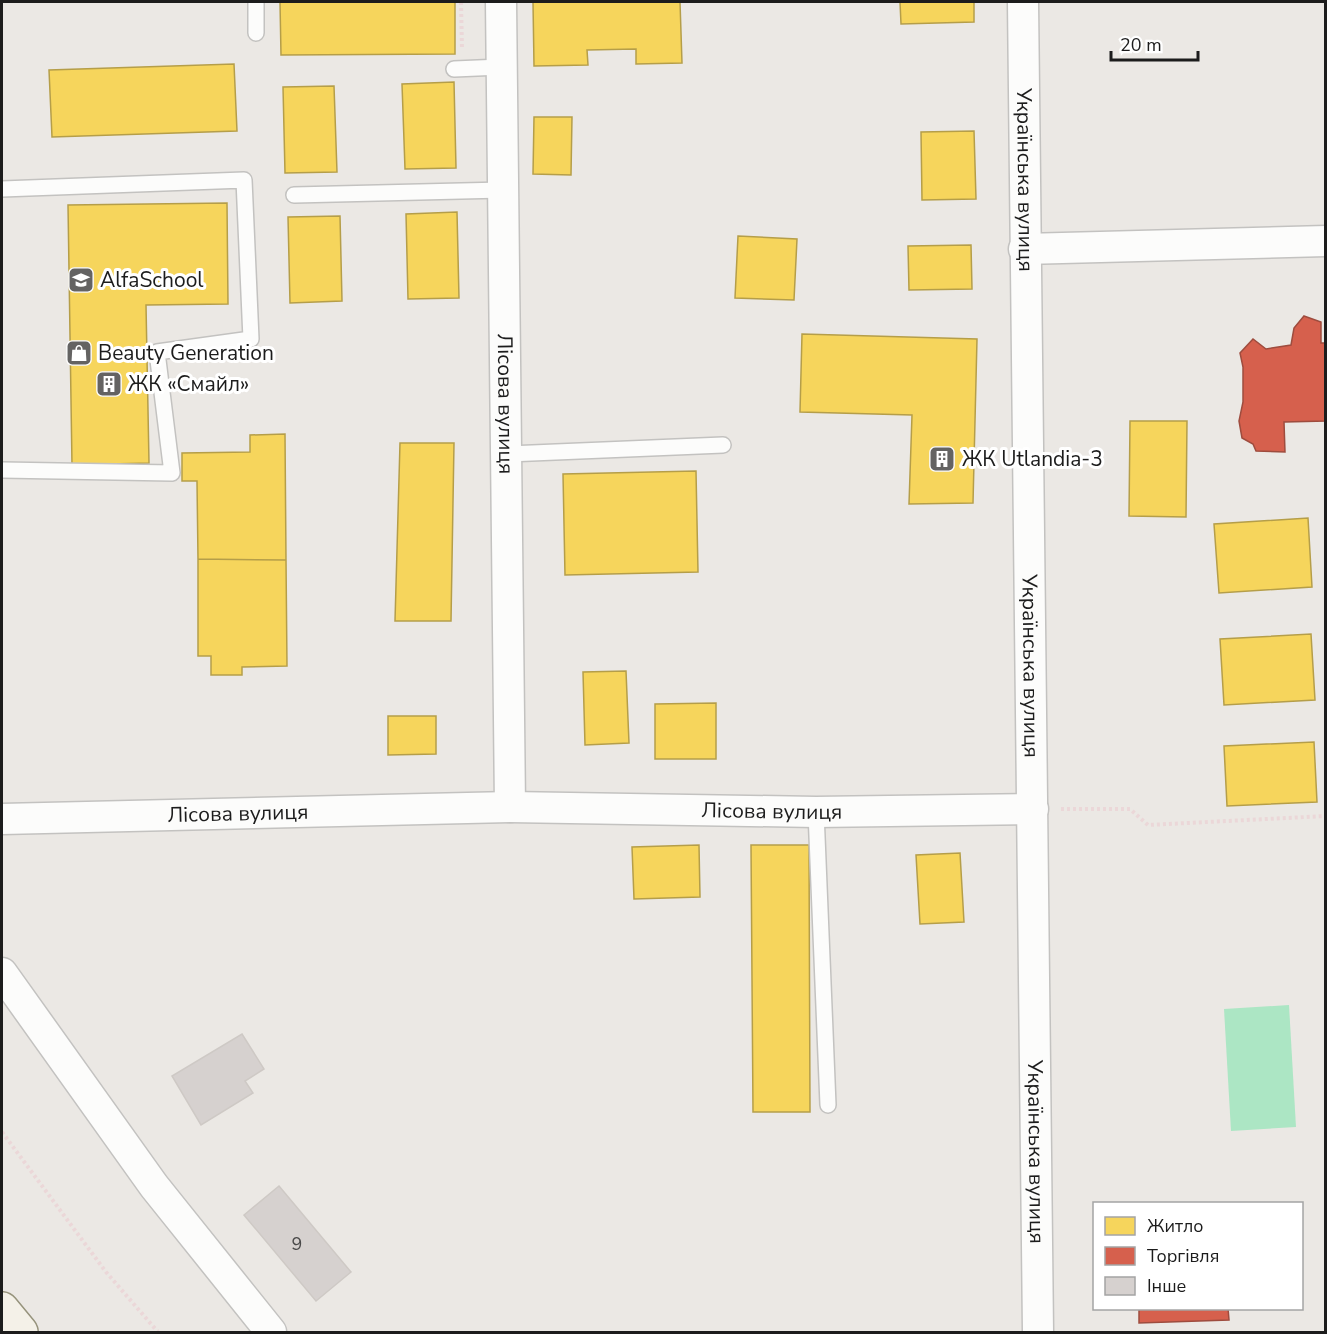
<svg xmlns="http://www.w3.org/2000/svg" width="1327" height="1334" viewBox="0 0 1327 1334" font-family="'Nunito Sans',sans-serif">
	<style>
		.pitch { fill: #ace6c4 }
		.homes { fill: #f6d55c; stroke: #b59e49; stroke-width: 1.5 }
		.shops { fill: #d6604d; stroke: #9e4c3e; stroke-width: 1.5 }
		.building { fill: #d6d1cf; stroke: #cec9c5; stroke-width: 1.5 }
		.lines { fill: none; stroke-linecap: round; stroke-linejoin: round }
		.service-casing { stroke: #c3c2c0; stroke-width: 18 }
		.minor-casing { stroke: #c3c2c0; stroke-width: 33 }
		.secondary-casing { stroke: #96937c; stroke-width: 36 }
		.path { stroke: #ebd7d8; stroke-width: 4; stroke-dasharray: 3 3; stroke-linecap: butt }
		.service { stroke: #fcfcfb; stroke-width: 15 }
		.minor { stroke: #fcfcfb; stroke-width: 30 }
		.secondary { stroke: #f4f1e8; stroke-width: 33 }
		.labels { text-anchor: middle; stroke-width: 6; stroke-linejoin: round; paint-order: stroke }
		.number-label { font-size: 18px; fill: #4a4949 }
		.street-label { font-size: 21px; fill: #1c1c1c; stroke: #fff }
		.poi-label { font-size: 21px; fill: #1c1c1c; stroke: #fff; text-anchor: start }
	</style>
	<rect width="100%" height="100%" fill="#ebe8e4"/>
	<path class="pitch" d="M1289,1005L1296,1127L1231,1131L1224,1009Z"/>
	<path class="homes" d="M280,2H455V54L281,55Z
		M533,2H680L682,63L636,64V49L587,50L588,65L534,66Z
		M900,2H974V22L901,24Z
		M234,64L237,131L52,137L49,70Z
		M454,82L456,168L405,169L402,84Z
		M334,86L337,172L285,173L283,87Z
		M534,117H572L571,175L533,174Z
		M974,131L976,199L922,200L921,132Z
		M227,203L228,304L146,305L149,463L72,465L68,205Z
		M457,212L459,298L408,299L406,214Z
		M340,216L342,301L290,303L288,217Z
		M738,236L797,239L794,300L735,298Z
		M971,245L972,289L909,290L908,246Z
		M802,334L977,339L973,503L909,504L912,415L800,412Z
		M1130,421H1187L1186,517L1129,516Z
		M285,434L286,560L198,559L197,481H182V453L250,452V435Z
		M400,443H454L451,621H395Z
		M696,471L698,572L565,575L563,474Z
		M1308,518L1312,587L1219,593L1214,524Z
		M198,559L286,560L287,666L242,667V675H211V656H198Z
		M1311,634L1315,700L1224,705L1220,639Z
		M626,671L629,743L585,745L583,672Z
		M716,703V759H655V704Z
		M388,716H436V754L388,755Z
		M1314,742L1317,802L1227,806L1224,746Z
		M699,845L700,897L634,899L632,847Z
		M751,845H809L810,1112H753Z
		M960,853L964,922L920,924L916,855Z"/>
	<path class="shops" d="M1304,316L1321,322V343H1326V421L1284,422L1285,452L1256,451L1253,444L1242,438L1239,421L1243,402V367L1240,353L1253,339L1266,349L1291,345L1294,328Z
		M1139,1308H1228L1229,1320L1139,1323Z"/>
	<path class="building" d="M242,1034L264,1069L245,1081L253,1093L201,1125L172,1076Z
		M279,1186L351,1272L316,1301L244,1215Z"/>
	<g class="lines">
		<g class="service-casing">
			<path id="service" d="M256,33V2
				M454,69L501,67
				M2,189L244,180L251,339L157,352L172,473L2,470
				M294,195L503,190
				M506,454L723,445
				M816,812L828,1105"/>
		</g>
		<g class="minor-casing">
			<g id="minor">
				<path id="s1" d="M501,2L510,807"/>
				<path id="s2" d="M1023,2L1038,1332"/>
				<path d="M1024,249L1326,241"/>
				<path id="s3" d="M2,819L510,807L816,812L1033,809"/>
				<path d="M2,973L154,1186L271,1332"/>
			</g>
		</g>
		<g class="secondary-casing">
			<path id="secondary" d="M2,1309L21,1332"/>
		</g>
		<path class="path" d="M461,2L462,49
			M1061,809H1130L1148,825L1326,816
			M2,1132L106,1272L158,1332"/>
		<use href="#service" class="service"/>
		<use href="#minor" class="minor"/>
		<use href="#secondary" class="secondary"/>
	</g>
	<defs>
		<g id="school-square" transform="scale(1.35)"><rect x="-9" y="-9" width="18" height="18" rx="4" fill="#646362" stroke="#fff"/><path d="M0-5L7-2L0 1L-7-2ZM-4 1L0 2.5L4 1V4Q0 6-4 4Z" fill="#fff"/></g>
		<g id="shop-square" transform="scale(1.35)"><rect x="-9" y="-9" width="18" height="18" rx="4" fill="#646362" stroke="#fff"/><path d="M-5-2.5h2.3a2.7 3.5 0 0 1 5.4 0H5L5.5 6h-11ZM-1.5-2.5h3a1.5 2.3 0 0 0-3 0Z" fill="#fff"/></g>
		<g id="building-square" transform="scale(1.35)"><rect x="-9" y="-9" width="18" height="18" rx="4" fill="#646362" stroke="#fff"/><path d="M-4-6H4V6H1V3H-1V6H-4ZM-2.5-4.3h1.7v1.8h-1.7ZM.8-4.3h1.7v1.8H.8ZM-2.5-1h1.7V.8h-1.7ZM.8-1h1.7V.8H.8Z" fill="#fff"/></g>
	</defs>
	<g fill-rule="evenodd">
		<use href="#school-square" x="81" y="280"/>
		<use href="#shop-square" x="79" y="353"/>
		<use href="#building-square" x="109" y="384"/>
		<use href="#building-square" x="942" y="459"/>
	</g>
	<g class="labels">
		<g class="number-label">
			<text x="297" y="1250">9</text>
		</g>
		<g class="street-label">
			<text dy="7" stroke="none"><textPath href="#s2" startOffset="178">Українська вулиця</textPath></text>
			<text dy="7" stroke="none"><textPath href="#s1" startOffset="402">Лісова вулиця</textPath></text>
			<text dy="7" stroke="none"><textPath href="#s2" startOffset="664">Українська вулиця</textPath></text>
			<text dy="7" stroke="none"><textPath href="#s3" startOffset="770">Лісова вулиця</textPath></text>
			<text dy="7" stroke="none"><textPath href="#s3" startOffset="236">Лісова вулиця</textPath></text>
			<text dy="7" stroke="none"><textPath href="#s2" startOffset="1150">Українська вулиця</textPath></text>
		</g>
		<g class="poi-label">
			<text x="100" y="287">AlfaSchool</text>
			<text x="98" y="360">Beauty Generation</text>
			<text x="128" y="391">ЖК «Смайл»</text>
			<text x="962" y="466">ЖК Utlandia-3</text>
		</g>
	</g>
	<rect width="1327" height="1334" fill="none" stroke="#1c1c1c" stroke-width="6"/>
	<rect x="1093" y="1202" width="210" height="108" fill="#ffffff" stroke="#a4a4a4" stroke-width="1.5"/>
	<rect x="1105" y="1217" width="30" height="18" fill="#f6d55c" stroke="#a4a4a4" stroke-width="1.5"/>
	<text x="1147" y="1232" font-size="18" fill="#1c1c1c">Житло</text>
	<rect x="1105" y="1247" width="30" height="18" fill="#d6604d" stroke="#a4a4a4" stroke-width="1.5"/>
	<text x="1147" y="1262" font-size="18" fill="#1c1c1c">Торгівля</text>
	<rect x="1105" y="1277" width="30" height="18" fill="#d6d1cf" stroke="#a4a4a4" stroke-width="1.5"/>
	<text x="1147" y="1292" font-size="18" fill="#1c1c1c">Інше</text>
	<path d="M1111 51v9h87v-9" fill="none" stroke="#1c1c1c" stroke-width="3"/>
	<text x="1120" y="51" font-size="18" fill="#1c1c1c" stroke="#ffffff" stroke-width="4.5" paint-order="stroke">20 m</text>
</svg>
